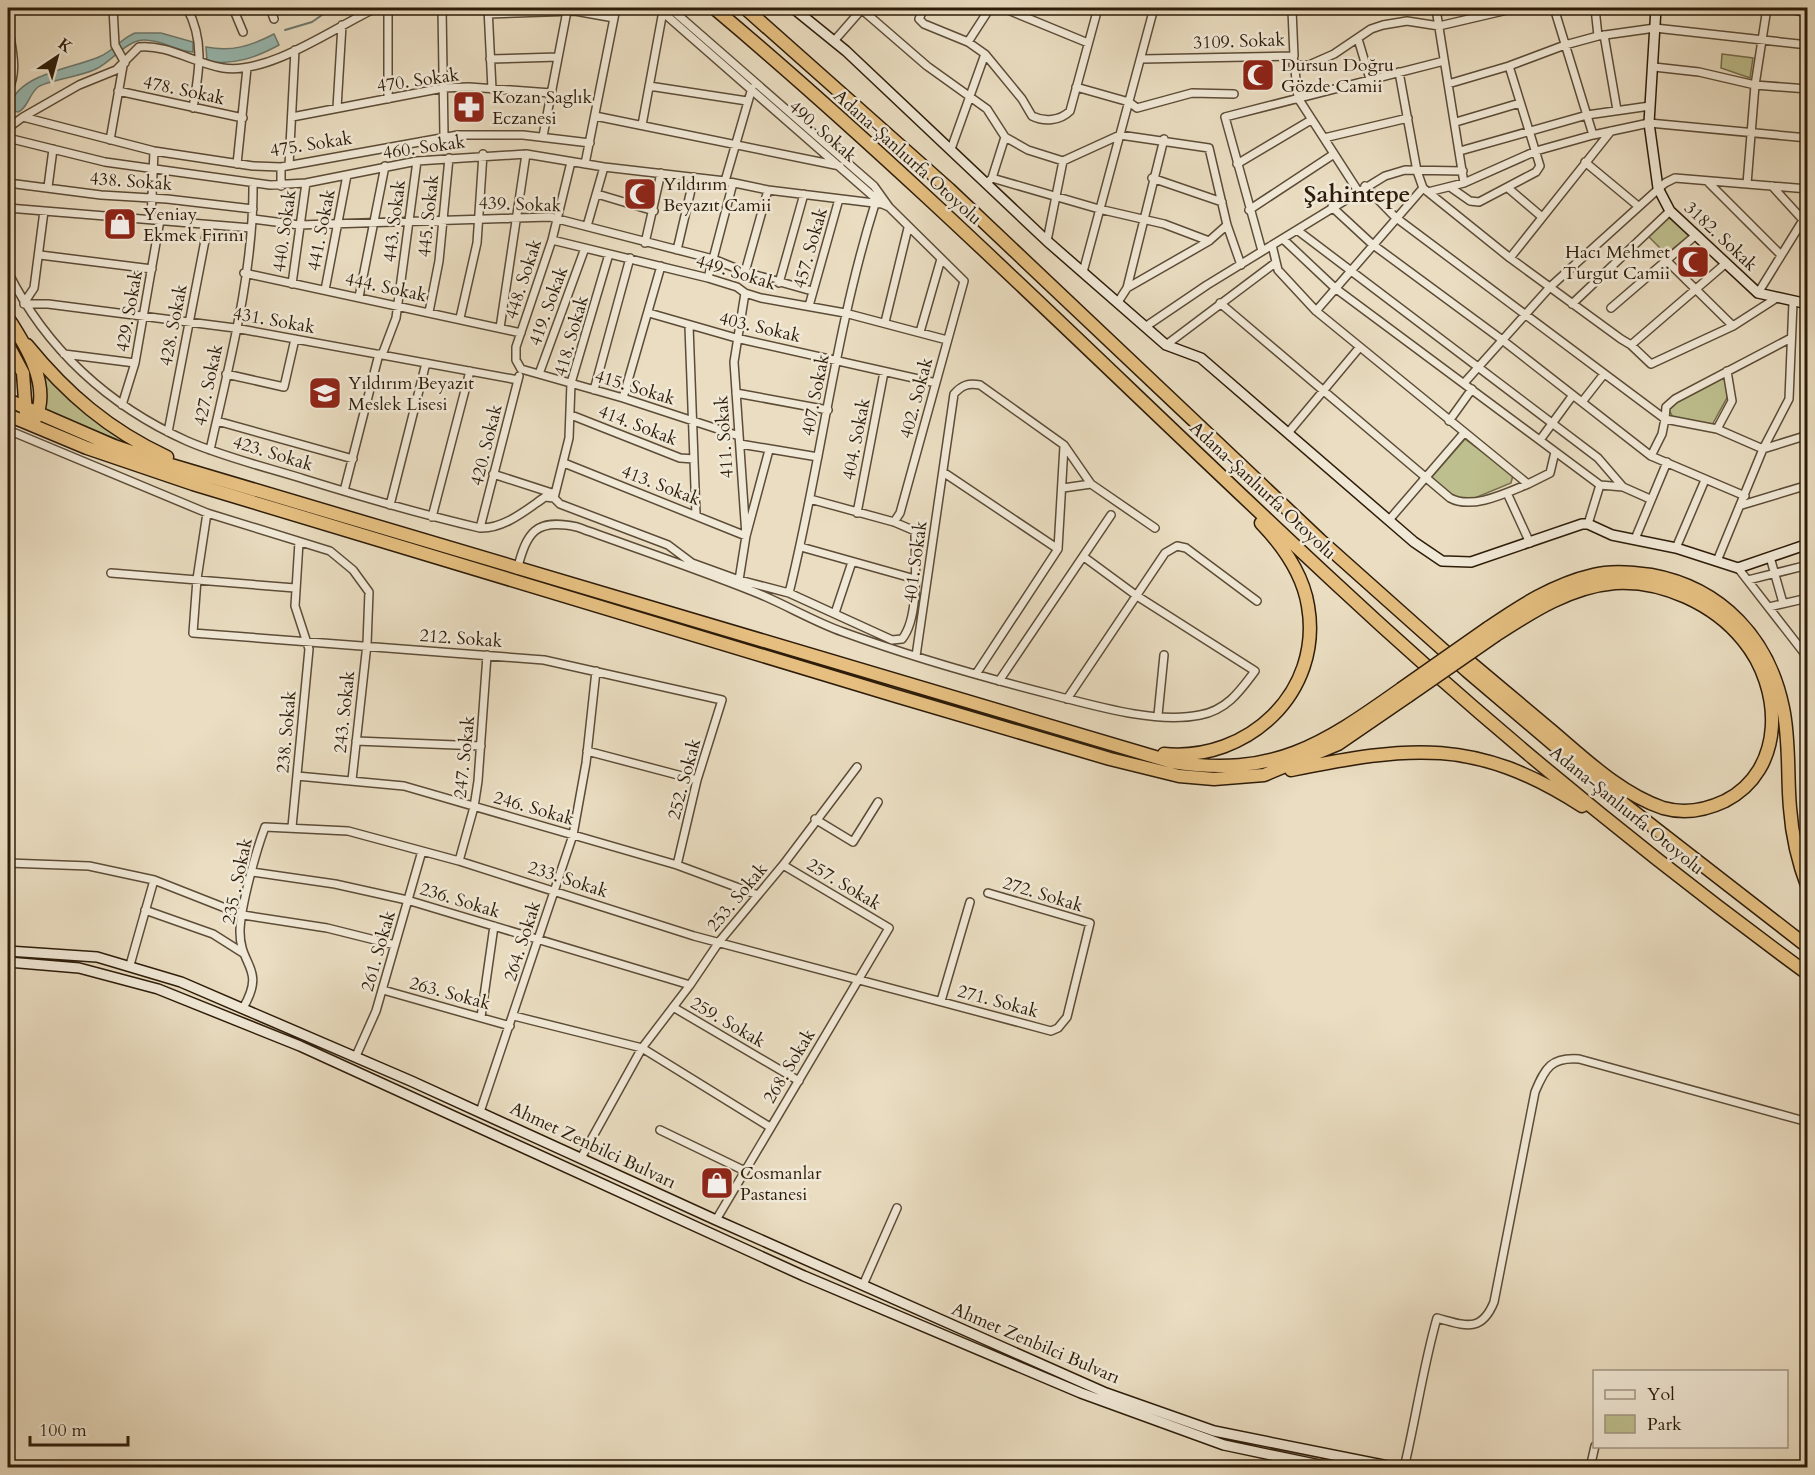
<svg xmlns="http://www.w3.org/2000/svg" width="1815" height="1475" viewBox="0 0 1815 1475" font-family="Cardo,serif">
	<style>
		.green { fill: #bebf8e; stroke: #766e4c; stroke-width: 1.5 }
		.water { fill: #98bbb4; stroke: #6d7b70; stroke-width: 1.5 }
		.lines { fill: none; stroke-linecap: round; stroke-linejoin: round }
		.stream { stroke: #6d7b70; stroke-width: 2 }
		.street-casing { stroke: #5c4c37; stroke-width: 10 }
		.secondary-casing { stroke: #2d1c09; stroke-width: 12 }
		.highway-casing { stroke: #2d1c09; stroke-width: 15 }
		.street { stroke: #f1e9d7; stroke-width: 7 }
		.secondary { stroke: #f1e9d7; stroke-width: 9 }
		.highway { stroke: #e5be80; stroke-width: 12 }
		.highway-bridge-casing { stroke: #2d1c09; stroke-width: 15; stroke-linecap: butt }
		.highway-bridge { stroke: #e5be80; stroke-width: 12 }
		.labels { text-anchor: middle; stroke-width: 5; stroke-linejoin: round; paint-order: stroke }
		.street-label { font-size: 18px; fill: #2d1c09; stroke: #f1e9d7 }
		.poi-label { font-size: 18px; fill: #2d1c09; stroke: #f1e9d7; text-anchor: start }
		.district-label { font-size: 24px; font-weight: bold; fill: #2d1c09; stroke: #f1e9d7 }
	</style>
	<rect width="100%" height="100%" fill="#eaddc1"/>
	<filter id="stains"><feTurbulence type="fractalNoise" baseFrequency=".00333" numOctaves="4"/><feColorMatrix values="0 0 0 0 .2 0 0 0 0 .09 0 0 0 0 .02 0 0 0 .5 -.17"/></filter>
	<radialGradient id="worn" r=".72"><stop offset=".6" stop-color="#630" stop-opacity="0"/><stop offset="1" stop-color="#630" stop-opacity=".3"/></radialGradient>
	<path class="green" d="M1722,54L1753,58L1750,78L1721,68Z
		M1670,215L1690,235L1666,254L1649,237V233Z
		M39,367L85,413L138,448L43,410Z
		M1726,375L1729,394L1712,425L1674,419L1669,410L1676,401Z
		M1465,439L1513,475L1511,483L1470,500H1459L1430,479Z"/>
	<path class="water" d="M135,33H161L193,42V52C176,51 161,39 143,40C126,41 111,62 96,69C80,77 48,80 38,87C29,94 28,108 18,112L9,110C14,73 74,69 101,56C114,50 122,38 135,33Z
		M274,34L279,45C257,57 233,66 207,61L206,47C232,52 251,46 274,34Z"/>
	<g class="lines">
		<path class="stream" d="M285,30L312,22L332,8"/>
		<g class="street-casing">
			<path id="street" d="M113,8L115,45L125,63
				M187,8C205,41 199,72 193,108
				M233,8L243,32
				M270,8L274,19
				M388,8V99
				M442,8L444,136
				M488,8L492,89
				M658,8L882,204L889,207L964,281L900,513L894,522
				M670,8L874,186L889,207
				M860,8L927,66L987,109L1005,137L1028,150L1063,161L1120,135L1209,148L1227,225L1241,265
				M924,8L919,19L924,24L968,42L985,54L1022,99L1032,116C1044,122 1060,121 1070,111L1098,8
				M1003,8L1088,43
				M1151,8L1292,10L1392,8
				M1408,8H1456
				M1554,8L1593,135
				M1595,8L1598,36
				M1785,8L1808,13
				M1436,9L1464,183
				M488,14L575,11L614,18
				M8,23C11,47 19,70 8,91
				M1604,35L1617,110
				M1358,39L1370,79
				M834,41L862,9
				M968,42L990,8
				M490,59L558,57
				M1142,59L1294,56L1292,10
				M1294,61L1298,98L1358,191
				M1293,65H1309L1334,54L1371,29L1383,25L1407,21L1439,26L1516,8
				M1654,67L1699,72L1755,85L1808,89
				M1399,72L1417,171L1423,188L1510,258L1621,339L1631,345L1725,264
				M1448,84L1509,66L1565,45L1598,36L1655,28L1808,45
				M649,86L747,101
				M1076,87L1129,102L1137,108L1192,93L1234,94
				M118,91L243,118
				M337,108L342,25
				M595,116L840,166
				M23,117L79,85L116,70L139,47C167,44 196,64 223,68C269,75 335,27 376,8
				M292,117L443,88L469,87L551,93
				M1456,122L1520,103
				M642,125L663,11
				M8,128L23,117L154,151L253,166L281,167L458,135H523L590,143
				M543,136L567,11
				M8,138L105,162L270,185L306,183L417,161L526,154L604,167L725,181L768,190L882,204
				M1324,138L1408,118
				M110,140L123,66
				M951,149L985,54
				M1460,151L1587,115L1650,106
				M1585,162L1638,206
				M237,164L247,68
				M585,164L616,8
				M1237,164L1311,120
				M289,165L295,50
				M281,167V186
				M992,178L1005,137
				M1152,178L1222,202
				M725,181L752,88
				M1707,181L1781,255
				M8,183L101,195L167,199L253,209
				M986,184L992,178L1099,209L1164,224L1209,241
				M1747,184L1755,85L1767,8
				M1365,186L1395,217L1665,419L1666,407L1675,399L1791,338
				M1772,186L1803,220
				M48,187L53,149
				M1450,187L1470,201L1479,202L1536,172L1540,166L1509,66
				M1508,188L1542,217
				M1428,192L1464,183L1536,151L1593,135L1649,123L1808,138
				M597,194L654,211
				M1332,207L1372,244L1501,339L1651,456L1745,496
				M8,208L251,228
				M1249,210L1334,154
				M151,219L154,151
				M253,219L299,225L550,217L713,259L745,272L812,291
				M587,226L604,167
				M1297,230L1598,458L1623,487L1650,499
				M1283,239L1335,288L1600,485L1588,524
				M552,240L708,278L737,287L745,293L761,298L845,313L947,340
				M1047,241L1063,161
				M645,243L661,173
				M1272,245L1278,270L1316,311L1528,484L1550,473L1555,452
				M677,250L694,177
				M1262,251L1225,117L1444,61
				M40,255L152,269
				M1510,258L1611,131
				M1668,262L1733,326
				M8,272C46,349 109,406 187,441C224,457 265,467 304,479C362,497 420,514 480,528C504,529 526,510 545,497L554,498
				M745,272L768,190
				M1083,272L1154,8
				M244,273L521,333
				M708,278L733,183
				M779,283L804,194
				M292,284L306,183
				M1127,288L1164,139
				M325,290L347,175
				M1758,293L1808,212
				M359,297L385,166
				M1118,302L1127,288L1209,241L1227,225
				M24,303L34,288L44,211
				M1220,303L1450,498C1472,510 1506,493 1528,484
				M24,304H48L235,328L518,380
				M1572,304L1670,211
				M809,306L839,199
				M1611,308L1696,235
				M1316,311L1423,188
				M429,312L439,261L449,158
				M649,313L736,338L936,383
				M460,318L477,243L483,154
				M885,322L908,228
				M689,326L696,514
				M1145,327L1207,285L1385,176L1405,170L1463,171
				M500,328L526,154
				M920,332L941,259
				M1166,345L1275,263
				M1631,345L1651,364L1733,326L1775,299
				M64,354L135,363
				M382,355L396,318L417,161
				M521,369L623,398L739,436
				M521,369L516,360V347L552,240L571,162
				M226,374L284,387L295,339
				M539,374L585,248
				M1465,382L1550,287L1665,183L1675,178L1808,189
				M594,390L630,258
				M736,393L828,410
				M623,398L661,266
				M1582,402L1604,374
				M122,405L135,363L160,220
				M571,415L680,458L694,459
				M217,421L353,459
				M1449,421L1472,389
				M1717,429L1732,401L1727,371
				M8,430L207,513L330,551L353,570L369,592L367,644L352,780
				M168,432L208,225
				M1288,433L1359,348
				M1540,440L1573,395
				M740,444L818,457
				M210,450C229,364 254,272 253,184
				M1651,456L1662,434L1665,419L1717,429L1763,449L1808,435
				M564,463L746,536L769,450
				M943,472L1058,549
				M493,474L555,494
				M1600,485L1623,487
				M1063,488L1091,484
				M344,491L379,354
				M1507,493L1530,543
				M554,498L560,504L668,545L692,563L739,580L789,593L892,640L902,639C920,617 915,560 915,531L894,522L810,499
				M554,498L569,438L571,383L609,254
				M390,505L426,363
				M1742,505L1808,485
				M207,513L197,579L193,633L544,660L722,700L697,780L677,865
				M857,513L884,372
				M432,517L470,371
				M1389,520L1464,433
				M480,528L519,376
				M1635,539L1667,462
				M801,547L915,579
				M1676,548L1705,480
				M1770,557L1783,603
				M1717,561L1763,449L1789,399L1793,302
				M1738,568L1808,658
				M517,570C527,532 535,518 577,527C635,548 694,568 752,591C783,603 812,621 843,632C912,657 982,677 1053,695C1096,706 1156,724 1200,715C1227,710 1240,691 1255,671L1137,596L1084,557
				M111,573L295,588
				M739,580L746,536L734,362L745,293
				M1748,580L1808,565
				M789,593C821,464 835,331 875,204
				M1804,599L1808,615
				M1769,607L1808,598
				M835,613L852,562
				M916,656L954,394C962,385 968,383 980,385L1064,445L1091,484L1155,528
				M976,674L1058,549L1064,446
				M999,681L1111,515
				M1067,699L1165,553L1177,546L1186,548L1257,601
				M1158,715L1164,655
				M356,741L481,746
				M587,751L697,780
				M297,776L404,786L677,865L758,895
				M815,819L853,842L878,802
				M292,827L309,649L295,606L299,542
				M459,861L474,807L478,781L487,655
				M8,863L89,866L154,880L243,915L327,928L395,945
				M252,872L335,884L407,900L690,985
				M145,910L213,934L243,953
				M130,965L154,880
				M383,990L510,1026
				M941,1001L970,902
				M673,1007L799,1081
				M243,1008C267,967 239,967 240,930C241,905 256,851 265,827L348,831L459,861L694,936L1051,1031L1058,1028L1067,1017L1090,923L988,893
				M514,1016L642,1048L770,1127
				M481,1017L494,926
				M356,1056L376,1011L422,851
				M480,1112L573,835L586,763L596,671
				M660,1130L745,1171
				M581,1158L642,1048L690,985L719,942L783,865L857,767
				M716,1220L889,928L783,865
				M863,1285L897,1208
				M1404,1468C1416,1418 1423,1367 1437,1318C1464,1325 1481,1334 1494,1302L1535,1092C1545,1068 1551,1057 1579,1059L1808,1122
				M1590,1468L1595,1446"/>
		</g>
		<g class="secondary-casing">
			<path id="secondary" d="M793,8L846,51L1047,241L1166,345L1201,358L1414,542L1442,561L1471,562L1582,524H1588L1612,535L1676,548L1738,568L1808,544
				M1656,8L1649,123L1658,188L1670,211L1758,293L1808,304
				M8,951L97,957L181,982L411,1081L716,1220L1106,1393L1214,1431L1398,1468
				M8,962L79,968L158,989L300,1046L804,1276L1081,1393L1224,1445L1334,1468"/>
		</g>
		<g class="highway-casing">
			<path id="highway" d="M714,8C929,189 1127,390 1333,581C1483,721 1643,853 1808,974
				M745,8L949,189L1320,540L1467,671L1620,801L1808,947
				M8,318C25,344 52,386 35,419
				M8,345L23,373L26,414
				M27,345C67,394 109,430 167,457
				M8,400L114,446L161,462L1172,762C1273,778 1322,745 1401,689
				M8,415L87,448L193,484L896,696L1110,759L1179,776L1214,779L1264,775L1338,744L1408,696
				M1488,628C1520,606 1554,584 1593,575C1612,570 1632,572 1651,575C1722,588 1769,639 1783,708C1790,741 1787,775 1790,808C1792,836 1798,862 1808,888
				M1458,652C1489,678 1521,705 1552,731C1585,759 1621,794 1663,808C1684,814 1706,810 1725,801C1786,770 1783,688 1743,640C1714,604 1662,580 1615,583C1570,587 1533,611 1496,635
				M1164,754C1248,762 1323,692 1308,606C1303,574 1283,546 1261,523
				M1291,770C1410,746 1475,737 1582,806"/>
		</g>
		<use href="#street" class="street"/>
		<use href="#secondary" class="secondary"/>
		<use href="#highway" class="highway"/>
		<g class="highway-bridge-casing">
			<path id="highway-bridge" d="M1401,689L1488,628
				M1408,696L1496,635"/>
		</g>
		<use href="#highway-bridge" class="highway-bridge"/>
	</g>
	<defs>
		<g id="mosque-square" transform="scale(1.725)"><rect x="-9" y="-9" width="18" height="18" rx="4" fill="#8f2418" stroke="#f1e9d7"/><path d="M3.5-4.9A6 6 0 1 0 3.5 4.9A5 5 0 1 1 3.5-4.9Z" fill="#fff"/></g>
		<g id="pharmacy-square" transform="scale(1.725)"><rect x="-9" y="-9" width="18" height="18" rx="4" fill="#8f2418" stroke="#f1e9d7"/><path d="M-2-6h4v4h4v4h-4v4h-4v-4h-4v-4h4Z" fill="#fff"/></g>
		<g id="shop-square" transform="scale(1.725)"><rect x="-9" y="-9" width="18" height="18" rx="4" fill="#8f2418" stroke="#f1e9d7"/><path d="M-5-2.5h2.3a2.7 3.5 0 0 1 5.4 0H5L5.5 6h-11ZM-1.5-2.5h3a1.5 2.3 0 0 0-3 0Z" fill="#fff"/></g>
		<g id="school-square" transform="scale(1.725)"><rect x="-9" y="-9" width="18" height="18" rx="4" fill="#8f2418" stroke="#f1e9d7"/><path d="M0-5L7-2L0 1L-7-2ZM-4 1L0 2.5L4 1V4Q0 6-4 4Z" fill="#fff"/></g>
	</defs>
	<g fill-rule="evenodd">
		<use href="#mosque-square" x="1258" y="75"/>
		<use href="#pharmacy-square" x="469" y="107"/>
		<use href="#mosque-square" x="640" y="194"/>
		<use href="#shop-square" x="120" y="224"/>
		<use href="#mosque-square" x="1693" y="262"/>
		<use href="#school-square" x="325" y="393"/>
		<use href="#shop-square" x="717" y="1183"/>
	</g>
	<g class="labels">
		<g class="street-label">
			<text transform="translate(1239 41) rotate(-2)" y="6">3109. Sokak</text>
			<text transform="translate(418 80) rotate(-8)" y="6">470. Sokak</text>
			<text transform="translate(184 90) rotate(12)" y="6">478. Sokak</text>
			<text transform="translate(823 131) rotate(41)" y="6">490. Sokak</text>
			<text transform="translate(311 144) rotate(-9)" y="6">475. Sokak</text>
			<text transform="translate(424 147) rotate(-8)" y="6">460. Sokak</text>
			<text transform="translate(908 157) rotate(42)" y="6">Adana-Şanlıurfa Otoyolu</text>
			<text transform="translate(131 181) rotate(4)" y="6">438. Sokak</text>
			<text transform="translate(520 204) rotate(2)" y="6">439. Sokak</text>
			<text transform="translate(428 216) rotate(-84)" y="6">445. Sokak</text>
			<text transform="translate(394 221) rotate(-83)" y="6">443. Sokak</text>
			<text transform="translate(321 230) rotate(-79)" y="6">441. Sokak</text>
			<text transform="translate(284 231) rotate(-82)" y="6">440. Sokak</text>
			<text transform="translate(1721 236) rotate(43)" y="6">3182. Sokak</text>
			<text transform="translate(810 248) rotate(-74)" y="6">457. Sokak</text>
			<text transform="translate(736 272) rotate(17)" y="6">449. Sokak</text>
			<text transform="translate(523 279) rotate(-72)" y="6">448. Sokak</text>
			<text transform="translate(386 287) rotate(12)" y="6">444. Sokak</text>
			<text transform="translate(548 306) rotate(-70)" y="6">419. Sokak</text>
			<text transform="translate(129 311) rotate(-80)" y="6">429. Sokak</text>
			<text transform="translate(274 320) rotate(10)" y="6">431. Sokak</text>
			<text transform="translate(173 325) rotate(-79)" y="6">428. Sokak</text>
			<text transform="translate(760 327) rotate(13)" y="6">403. Sokak</text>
			<text transform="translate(571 336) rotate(-74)" y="6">418. Sokak</text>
			<text transform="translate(208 385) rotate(-78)" y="6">427. Sokak</text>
			<text transform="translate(635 387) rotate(17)" y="6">415. Sokak</text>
			<text transform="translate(815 395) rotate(-79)" y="6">407. Sokak</text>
			<text transform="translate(916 398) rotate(-75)" y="6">402. Sokak</text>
			<text transform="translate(638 425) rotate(21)" y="6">414. Sokak</text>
			<text transform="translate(724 437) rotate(-94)" y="6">411. Sokak</text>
			<text transform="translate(856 439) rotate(-79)" y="6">404. Sokak</text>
			<text transform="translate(486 445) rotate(-76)" y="6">420. Sokak</text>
			<text transform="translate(273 453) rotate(17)" y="6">423. Sokak</text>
			<text transform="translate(661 485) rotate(21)" y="6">413. Sokak</text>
			<text transform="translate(1263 490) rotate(43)" y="6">Adana-Şanlıurfa Otoyolu</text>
			<text transform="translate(915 562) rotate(-82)" y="6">401. Sokak</text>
			<text transform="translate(461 638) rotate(4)" y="6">212. Sokak</text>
			<text transform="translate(344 712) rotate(-84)" y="6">243. Sokak</text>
			<text transform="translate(286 732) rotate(-85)" y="6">238. Sokak</text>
			<text transform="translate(464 757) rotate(-84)" y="6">247. Sokak</text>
			<text transform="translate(684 779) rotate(-75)" y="6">252. Sokak</text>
			<text transform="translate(534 808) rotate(16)" y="6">246. Sokak</text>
			<text transform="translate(1627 810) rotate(39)" y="6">Adana-Şanlıurfa Otoyolu</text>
			<text transform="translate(568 879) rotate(18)" y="6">233. Sokak</text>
			<text transform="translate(237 881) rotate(-78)" y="6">235 . Sokak</text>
			<text transform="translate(844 884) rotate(31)" y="6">257. Sokak</text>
			<text transform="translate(1043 894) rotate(17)" y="6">272. Sokak</text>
			<text transform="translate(737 897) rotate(-50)" y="6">253. Sokak</text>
			<text transform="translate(460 900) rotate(17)" y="6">236. Sokak</text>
			<text transform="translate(522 941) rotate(-72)" y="6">264. Sokak</text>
			<text transform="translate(378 951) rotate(-74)" y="6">261. Sokak</text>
			<text transform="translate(450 993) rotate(15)" y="6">263. Sokak</text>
			<text transform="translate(998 1001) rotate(15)" y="6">271. Sokak</text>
			<text transform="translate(728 1022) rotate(30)" y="6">259. Sokak</text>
			<text transform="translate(789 1066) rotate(-59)" y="6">268. Sokak</text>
			<text transform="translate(593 1145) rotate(25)" y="6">Ahmet Zenbilci Bulvarı</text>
			<text transform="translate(1036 1343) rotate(23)" y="6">Ahmet Zenbilci Bulvarı</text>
		</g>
		<g class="poi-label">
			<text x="1281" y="71">Dursun Doğru<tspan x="1281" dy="21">Gözde Camii</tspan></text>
			<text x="492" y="103">Kozan Saglık<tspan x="492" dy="21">Eczanesi</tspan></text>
			<text x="663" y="190">Yıldırım<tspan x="663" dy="21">Beyazıt Camii</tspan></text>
			<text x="143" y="220">Yeniay<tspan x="143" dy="21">Ekmek Fırını</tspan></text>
			<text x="1670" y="258" text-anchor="end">Hacı Mehmet<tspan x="1670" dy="21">Turgut Camii</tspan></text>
			<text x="348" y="389">Yıldırım Beyazıt<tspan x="348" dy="21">Meslek Lisesi</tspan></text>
			<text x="740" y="1179">Cosmanlar<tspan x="740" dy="21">Pastanesi</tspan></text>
		</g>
		<g class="district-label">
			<text x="1357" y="202">Şahintepe</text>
		</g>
	</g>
	<rect width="1815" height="1475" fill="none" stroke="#eaddc1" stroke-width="30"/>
	<rect x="9" y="9" width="1797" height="1457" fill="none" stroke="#2d1c09" stroke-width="3"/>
	<rect x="15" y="15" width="1785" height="1445" fill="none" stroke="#2d1c09" stroke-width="1.5"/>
	<rect x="1593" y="1370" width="195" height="78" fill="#f1e9d7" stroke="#a39785" stroke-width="1.5"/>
	<rect x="1605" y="1390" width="30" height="9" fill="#f1e9d7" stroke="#a39785" stroke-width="1.5"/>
	<text x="1647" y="1400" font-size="18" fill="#2d1c09">Yol</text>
	<rect x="1605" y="1415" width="30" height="18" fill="#bebf8e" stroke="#a39785" stroke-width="1.5"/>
	<text x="1647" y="1430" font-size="18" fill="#2d1c09">Park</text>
	<g transform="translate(57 57) rotate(36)" stroke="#f1e9d7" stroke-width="4.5" paint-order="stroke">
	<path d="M0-4.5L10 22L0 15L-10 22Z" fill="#2d1c09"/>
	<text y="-9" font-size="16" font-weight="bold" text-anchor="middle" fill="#2d1c09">K</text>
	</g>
	<path d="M30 1436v9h98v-9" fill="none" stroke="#2d1c09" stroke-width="3"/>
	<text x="39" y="1436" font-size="18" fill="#2d1c09" stroke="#f1e9d7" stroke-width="4.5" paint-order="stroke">100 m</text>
	<rect width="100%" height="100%" filter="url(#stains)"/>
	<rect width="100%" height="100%" fill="url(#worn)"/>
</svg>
